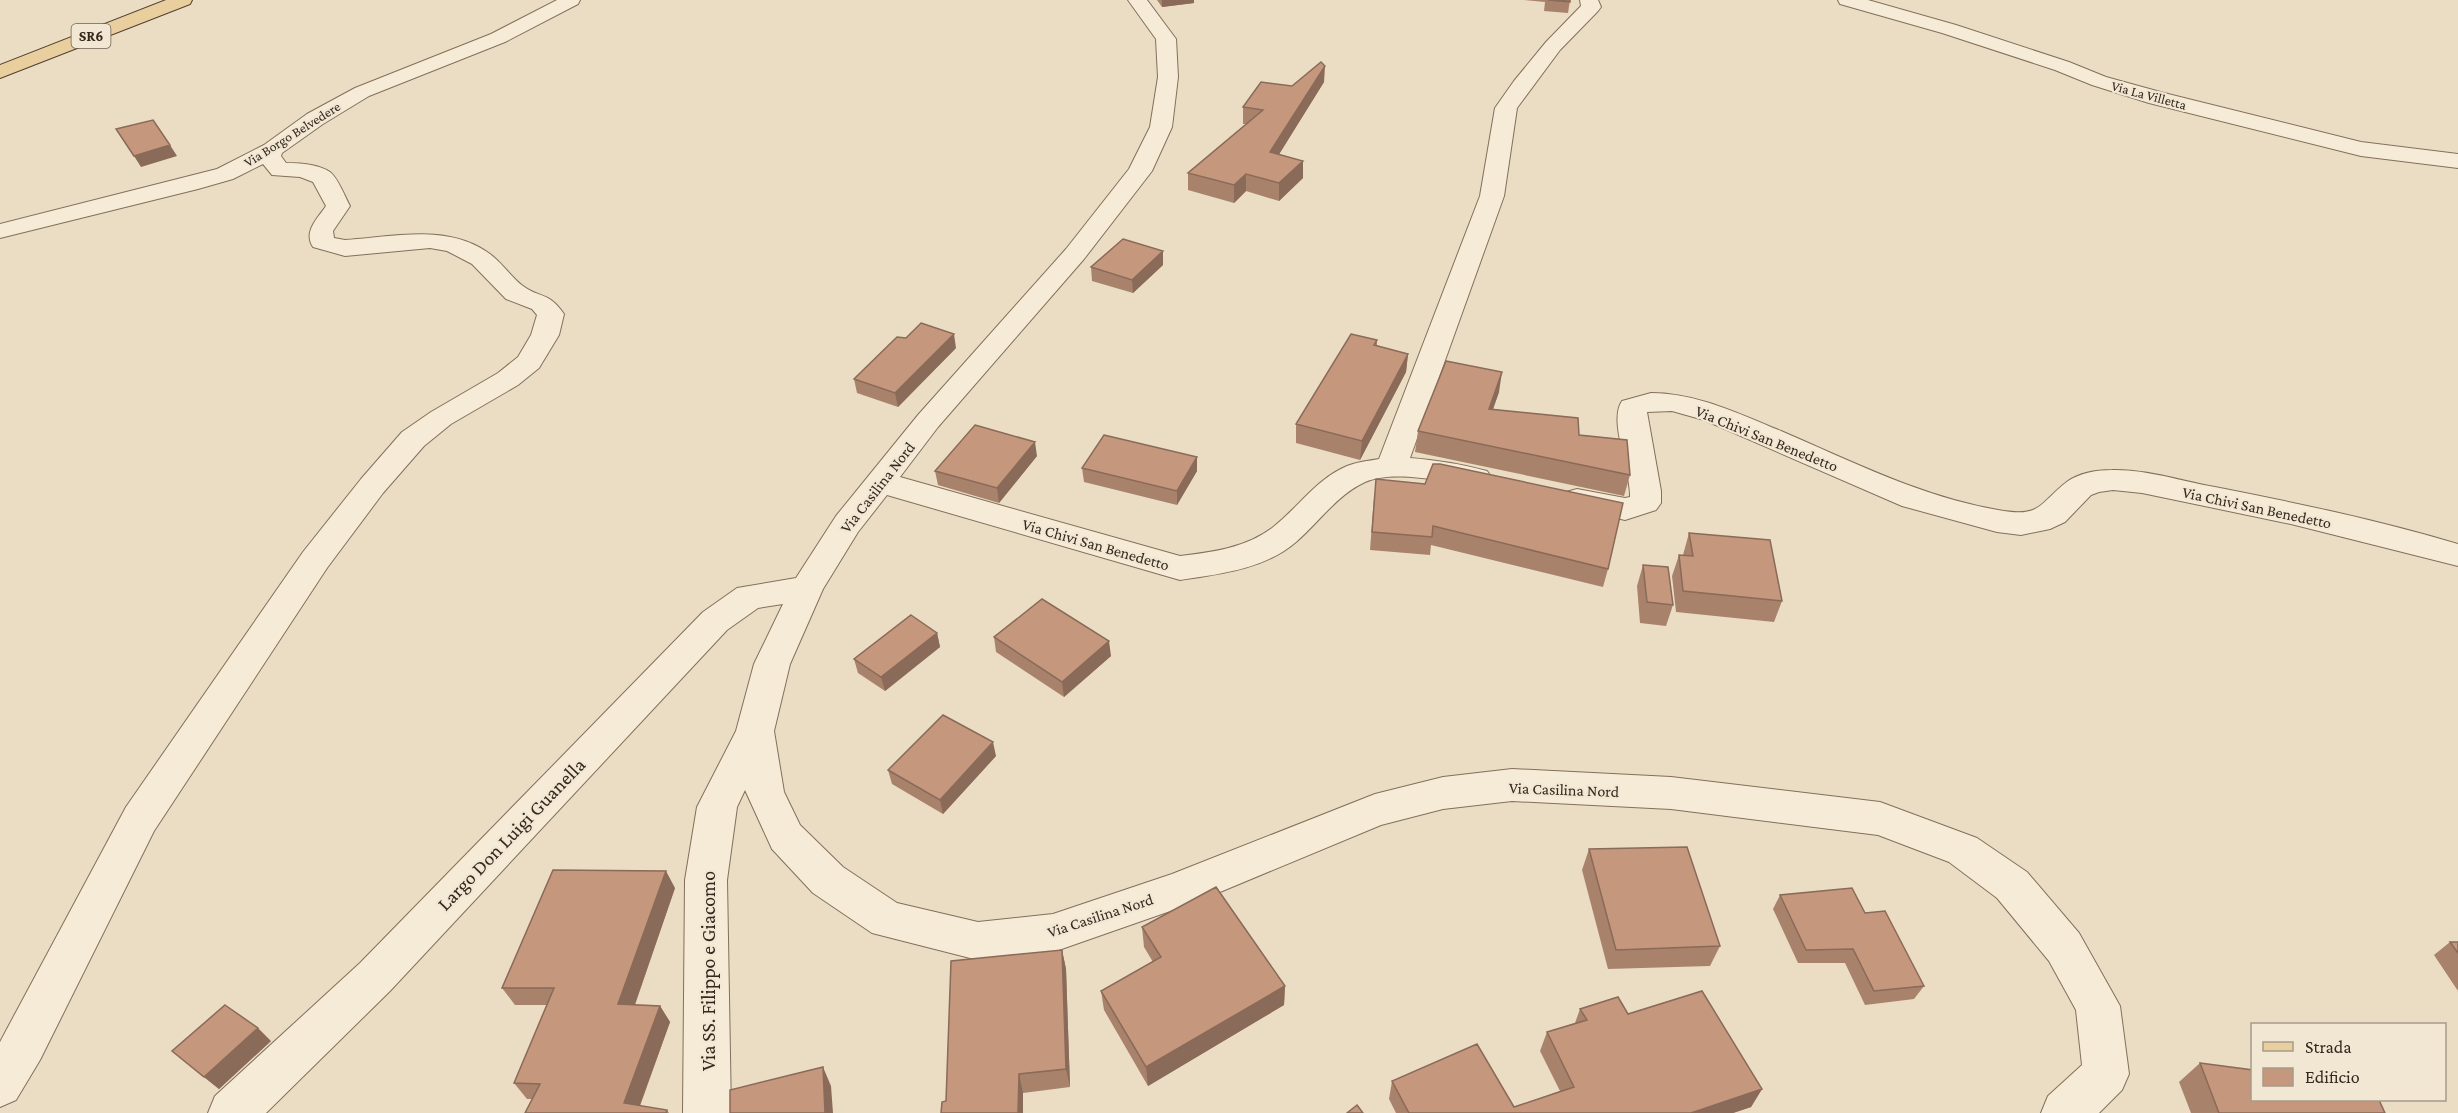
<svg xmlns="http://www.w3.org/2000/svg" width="2458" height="1113" viewBox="0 0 2458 1113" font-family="'Crimson Pro',serif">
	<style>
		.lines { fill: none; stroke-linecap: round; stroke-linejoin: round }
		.minor-casing { stroke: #836f5c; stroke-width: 2 }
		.major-casing { stroke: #513e30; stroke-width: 2 }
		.minor { fill: #f6ebd6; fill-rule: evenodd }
		.major { fill: #eacf9e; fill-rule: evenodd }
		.wall { fill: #a9826c }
		.shaded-wall { fill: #8a6a58 }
		.building { fill: #c5977d; stroke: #8a6a58; stroke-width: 1.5 }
		.labels { text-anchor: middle; stroke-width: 4.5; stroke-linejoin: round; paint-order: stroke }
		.far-street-label { font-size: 14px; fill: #34281f; stroke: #f2e7d3 }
		.shield { fill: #f2e7d3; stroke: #6d6155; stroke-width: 1.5 }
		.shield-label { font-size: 15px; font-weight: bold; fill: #34281f }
		.street-label { font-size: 16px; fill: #34281f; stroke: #f2e7d3 }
		.near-street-label { font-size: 20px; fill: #34281f; stroke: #f2e7d3 }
	</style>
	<rect width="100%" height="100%" fill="#eaddc4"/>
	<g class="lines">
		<g class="minor-casing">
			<path id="minor" d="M557,0H580L578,4L505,42L369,96L323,124L282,153L281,156L286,163C300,163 318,164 330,172C338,178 345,197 350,206L333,231L334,238L345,240C393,237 448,223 490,254C502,263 511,277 523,286C541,299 548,291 564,314L559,335L539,368L518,385L451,424L424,446L383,493L327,568L154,831L40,1060L16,1100L0,1107V1042L126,807L303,552L361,479L402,432L431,412L498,373L518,357L531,335L537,315L532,309L506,299L472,264L447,251L430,248L345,256L313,247C303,232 317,219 326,206L313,182L300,177L272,175L263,164L233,179L198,189L0,238V224L217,169L264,145L307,114L355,88L491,34Z
				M1128,0H1147L1176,39L1178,77L1172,127L1152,171L1084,259L938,427L900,477L1180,556C1213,552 1245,548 1272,528C1298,508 1316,479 1347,466C1357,462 1368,461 1379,459L1480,196L1495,108L1514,81L1546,42L1581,6L1580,0H1598L1601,7L1598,11L1560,50L1517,108L1504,196L1410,458C1436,460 1461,464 1487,471L1492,478L1487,485C1470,490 1455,482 1438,480C1416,477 1386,473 1365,482C1337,495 1319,522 1296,542C1265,569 1219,574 1180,580L887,495L858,532L823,589L790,664L774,731L784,792L800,825L843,867L897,903L978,922L1053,914L1172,874L1375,794L1443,777L1512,769L1671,777L1880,802L1977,838L2027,872L2079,933L2120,1006L2129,1074L2122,1090L2099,1113H2041L2048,1096L2082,1065L2076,1010L2049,961L1997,898L1949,862L1878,835L1671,809L1512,801L1443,809L1381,825L1196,902L1053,952L978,960L872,933L813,893L772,849L745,790L737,807L727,880L731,1113H683L685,880L697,807L736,731L754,664L783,604L758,608L727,630L390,991L266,1113H208L215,1096L360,963L703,612L737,588L796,578L836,516L918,415L1066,249L1129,169L1150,127L1158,77L1156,39Z
				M1838,0H1868L1956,25L2069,62L2106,77L2164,93L2361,142L2458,154V168L2361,156L2149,103L2092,85L2055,70L1942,33L1840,4Z
				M1651,393C1697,393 1739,414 1781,431C1851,461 1922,497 1998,510C2042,518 2038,504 2068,481C2080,473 2097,470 2112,470C2145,469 2181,481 2215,487C2296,503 2378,520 2458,544V566L2291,524L2142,493L2113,490L2099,492L2091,495L2065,522L2050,529L2021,535L1997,532L1902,506L1704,420L1672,411L1647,412L1661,491V503L1656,510L1625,520L1566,506L1561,499L1566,492L1577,489L1625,498L1630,497C1631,471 1608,420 1622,401Z"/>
		</g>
		<g class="major-casing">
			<path id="major" d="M166,0H192L190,4L0,78V65Z"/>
		</g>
		<use href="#minor" class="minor"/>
		<use href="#major" class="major"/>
	</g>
	<path class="wall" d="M1157,0H1194V3L1162,7Z
		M1524,0H1570L1568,13L1544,11L1545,2Z
		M1324,82L1279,154L1303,161V178L1279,201L1246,191L1234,203L1188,190V173L1246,124H1243V107L1292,86Z
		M1163,265L1133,293L1092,281L1091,267Z
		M1377,340V346L1408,354L1406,372L1360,460L1296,443V424Z
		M956,348L898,407L857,393L854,379Z
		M1499,392L1493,409L1579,435L1630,475L1624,496L1415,452L1418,431Z
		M1037,456L999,503L938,485L935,471Z
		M1082,468L1197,471L1177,505L1084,482Z
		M1374,497L1608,569L1603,587L1431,545L1430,555L1370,550Z
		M1689,533L1782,601L1774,622L1676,612L1672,576L1679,555H1683Z
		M1643,565L1673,605L1666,626L1640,623L1637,586Z
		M937,633L940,647L885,691L858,673L854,659Z
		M994,637L1111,656L1064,697L996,652Z
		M996,756L943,814L892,784L888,770Z
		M1589,849L1720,946L1710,966L1608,969L1582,870Z
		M675,888L635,1005L660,1006L670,1022L640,1106L667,1110L669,1113H525L532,1099H527L514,1083L547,1005H515L502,988Z
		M1780,895L1865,913L1924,986L1914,999L1865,1005L1845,963H1798L1773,909Z
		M1142,927L1285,986L1284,1005L1148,1086L1104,1010L1101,991L1153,962L1144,947Z
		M2450,942H2458V991L2434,955Z
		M1062,950L1066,969L1070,1087L1023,1093V1113H941L946,1101Z
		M1580,1009L1628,1014L1762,1089L1751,1107L1733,1113H1396L1389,1099L1392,1081L1514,1107L1560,1091L1540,1051L1547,1032L1575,1023Z
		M271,1041L219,1089L172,1051Z
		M2200,1063L2385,1113H2191L2179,1082Z"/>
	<path class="shaded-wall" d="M1162,0H1194V3L1162,7Z
		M1325,66L1324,82L1270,169V152Z
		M170,145L177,156L141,167L134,156Z
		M1303,161V178L1279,201V183Z
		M1246,174V191L1234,203V185Z
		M1163,251V265L1133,293L1132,280Z
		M954,334L956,348L898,407L895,393Z
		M1408,354L1406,372L1360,460L1362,441Z
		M1502,372L1499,392L1486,429L1489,409Z
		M1035,442L1037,456L999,503L997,488Z
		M1197,457V471L1177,505V491Z
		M937,633L940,647L885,691L881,677Z
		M1109,641L1111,656L1064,697L1062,682Z
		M993,742L996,756L943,814L940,800Z
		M666,871L675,888L629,1021L618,1004Z
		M1062,950L1066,969L1070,1087L1066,1069Z
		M1285,986L1284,1005L1148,1086L1146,1067Z
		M660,1006L670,1022L637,1113L624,1103Z
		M258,1028L271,1041L219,1089L204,1077Z
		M823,1067L831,1086L833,1113H825Z
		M1019,1074L1023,1093V1113H1018Z
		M1762,1089L1751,1107L1733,1113H1691Z"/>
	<path class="building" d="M1548,0H1570V2Z
		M1321,62L1325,66L1270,152L1303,161L1279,183L1246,174L1234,185L1188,173L1263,110L1243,107L1261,82L1292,86Z
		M153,120L170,145L134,156L116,129Z
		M1123,239L1163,251L1132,280L1091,267Z
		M921,323L954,334L895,393L854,379L897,337L906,338Z
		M1351,334L1377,340L1374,345L1408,354L1362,441L1296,424Z
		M1446,361L1502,372L1489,409L1578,418L1579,435L1627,440L1630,475L1418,431Z
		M975,425L1035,442L997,488L935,471Z
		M1104,435L1197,457L1177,491L1082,468Z
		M1433,464H1440L1623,503L1608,569L1433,526L1432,537L1372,532L1376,479L1425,484Z
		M1689,533L1770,540L1782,601L1683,591L1679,555L1693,556Z
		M1643,565L1668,567L1673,605L1647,602Z
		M1042,599L1109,641L1062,682L994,637Z
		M911,615L937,633L881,677L854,659Z
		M943,715L993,742L940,800L888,770Z
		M1687,847L1720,946L1616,950L1589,849Z
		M553,870L666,871L618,1004L660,1006L624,1103L667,1110L666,1113H525L540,1084L514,1083L554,988H502Z
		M1216,887L1285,986L1146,1067L1101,991L1161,957L1142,927Z
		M1852,888L1865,913L1885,911L1924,986L1874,991L1853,949L1806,950L1780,895Z
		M2450,942H2458V953Z
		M1062,950L1066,1069L1019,1074L1018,1113H941L942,1102L946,1101L951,961Z
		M1702,991L1762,1089L1691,1113H1409L1392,1081L1477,1044L1514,1107L1574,1087L1547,1032L1587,1020L1580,1009L1618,997L1628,1014Z
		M225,1005L258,1028L204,1077L172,1051Z
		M2200,1063L2253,1070V1100H2379L2385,1113H2219Z
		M823,1067L825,1113H730V1090Z
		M1357,1105L1363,1113H1347Z"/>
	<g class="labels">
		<g class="far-street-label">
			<text transform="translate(2149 95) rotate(15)" y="5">Via La Villetta</text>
			<text transform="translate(292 134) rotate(-32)" y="5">Via Borgo Belvedere</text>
		</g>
		<rect class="shield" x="71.5" y="24" width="39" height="24" rx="4.5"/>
		<g class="shield-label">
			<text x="91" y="41">SR6</text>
		</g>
		<g class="street-label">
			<text transform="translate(1767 438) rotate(22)" y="6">Via Chivi San Benedetto</text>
			<text transform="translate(877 487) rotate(-52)" y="6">Via Casilina Nord</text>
			<text transform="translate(2257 507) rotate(12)" y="6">Via Chivi San Benedetto</text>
			<text transform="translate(1096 544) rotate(16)" y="6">Via Chivi San Benedetto</text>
			<text transform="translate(1564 789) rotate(2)" y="6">Via Casilina Nord</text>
			<text transform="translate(1100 915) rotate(-18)" y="6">Via Casilina Nord</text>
		</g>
		<g class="near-street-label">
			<text transform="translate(511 834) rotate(-46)" y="7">Largo Don Luigi Guanella</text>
			<text transform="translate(708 971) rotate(-90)" y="7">Via SS. Filippo e Giacomo</text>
		</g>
	</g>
	<rect x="2251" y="1023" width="195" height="78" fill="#f2e7d3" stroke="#a69b8b" stroke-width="1.5"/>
	<rect x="2263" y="1042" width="30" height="9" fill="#eacf9e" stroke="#a69b8b" stroke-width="1.5"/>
	<text x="2305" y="1053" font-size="18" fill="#34281f">Strada</text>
	<rect x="2263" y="1068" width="30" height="18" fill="#c5977d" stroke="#a69b8b" stroke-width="1.5"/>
	<text x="2305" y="1083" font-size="18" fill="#34281f">Edificio</text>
</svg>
